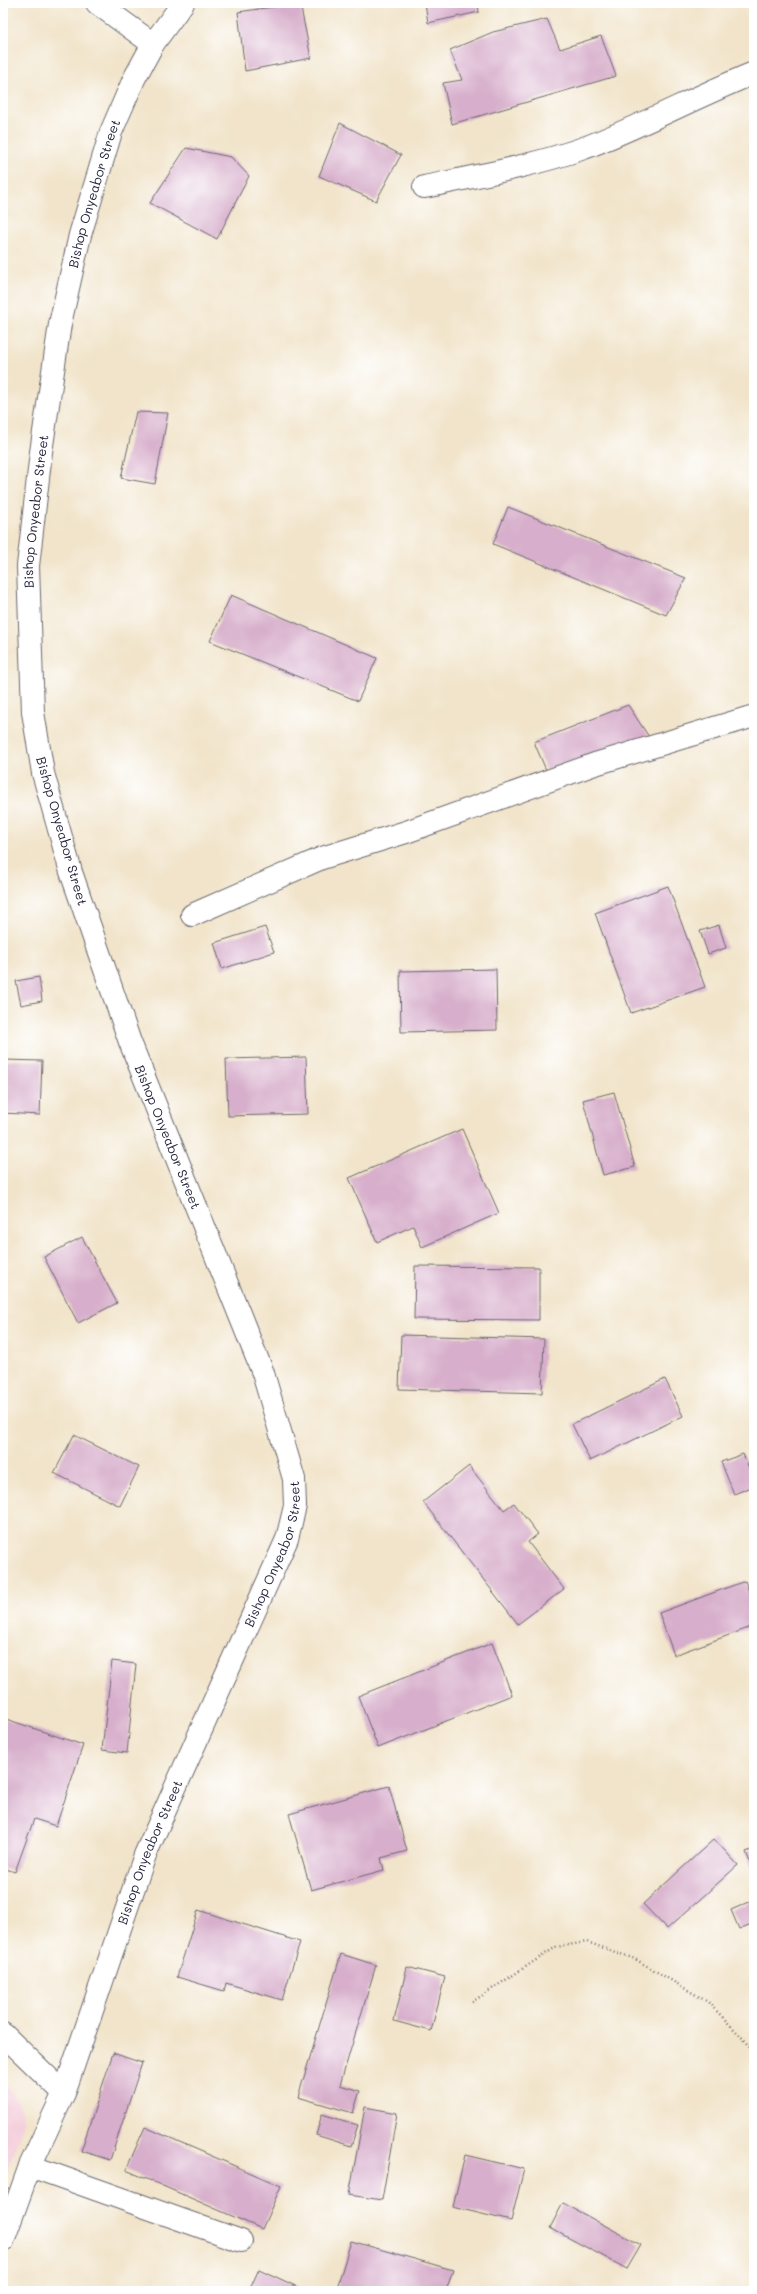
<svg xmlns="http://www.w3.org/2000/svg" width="757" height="2294" viewBox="0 0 757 2294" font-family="Mali,sans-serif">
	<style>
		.built { fill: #f4cfdc }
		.building { fill: #d7aecb }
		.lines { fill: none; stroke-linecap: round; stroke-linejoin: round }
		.street-casing { stroke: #6a666d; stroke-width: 24 }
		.path { stroke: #6a666d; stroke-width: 2.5; stroke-dasharray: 1 3; stroke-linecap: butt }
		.street { stroke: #fff; stroke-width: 22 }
		.labels { text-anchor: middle; stroke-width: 3; stroke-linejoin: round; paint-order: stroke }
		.street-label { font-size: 13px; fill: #22223b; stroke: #fff }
	</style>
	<rect width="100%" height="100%" fill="#fff"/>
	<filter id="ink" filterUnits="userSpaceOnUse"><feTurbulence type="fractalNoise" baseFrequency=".025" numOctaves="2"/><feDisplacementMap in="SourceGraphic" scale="8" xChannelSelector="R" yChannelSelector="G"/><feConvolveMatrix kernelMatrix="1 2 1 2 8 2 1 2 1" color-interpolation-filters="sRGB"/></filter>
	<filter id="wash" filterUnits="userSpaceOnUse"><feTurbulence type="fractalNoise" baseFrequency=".012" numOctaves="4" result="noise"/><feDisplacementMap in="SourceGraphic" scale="16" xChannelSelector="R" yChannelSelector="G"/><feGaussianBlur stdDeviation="0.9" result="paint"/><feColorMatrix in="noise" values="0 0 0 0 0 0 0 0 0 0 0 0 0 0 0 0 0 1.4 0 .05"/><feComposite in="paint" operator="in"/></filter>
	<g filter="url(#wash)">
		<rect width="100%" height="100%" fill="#f1e4ca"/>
		<path class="built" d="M3,2083L17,2099L24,2123L3,2182Z"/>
		<g id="blocks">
			<path class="building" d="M300,3L311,58L245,71L238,12Z
				M425,3H478L479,12L428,23Z
				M547,19L560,49L601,36L616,76L452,124L443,83L462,80L450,50L493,32Z
				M340,123L401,155L376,201L319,176Z
				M186,148L231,157L249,176L217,239L150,203Z
				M136,412L168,413L155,484L121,478Z
				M508,507L686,578L666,615L493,544Z
				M231,595L377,658L358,701L210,641Z
				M628,705L649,737L546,770L534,742Z
				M668,886L705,987L631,1013L595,913Z
				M719,925L726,948L708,954L700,931Z
				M265,927L274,952L222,969L214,943Z
				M496,969L497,1030L401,1032L400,971Z
				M39,977L42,1001L21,1005L16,981Z
				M306,1057L308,1114L228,1116L226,1059Z
				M3,1060L42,1061L40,1115L3,1113Z
				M614,1092L635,1167L603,1175L583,1100Z
				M462,1129L499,1213L422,1247L413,1226L377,1242L349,1178Z
				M82,1237L117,1303L78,1323L44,1257Z
				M415,1266L539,1267V1320L414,1319Z
				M401,1335L544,1339L542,1393L399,1389Z
				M665,1379L683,1416L590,1461L572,1424Z
				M74,1435L139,1467L120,1506L54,1473Z
				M743,1454L754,1480V1486L734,1494L721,1462Z
				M469,1466L504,1510L514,1503L538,1534L528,1542L564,1589L518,1624L423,1502Z
				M745,1581L754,1604V1626L674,1655L659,1613Z
				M492,1643L512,1695L378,1748L358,1696Z
				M112,1661L136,1664L127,1753L102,1750Z
				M3,1718L83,1745L56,1826L34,1819L15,1872L3,1868Z
				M389,1786L407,1851L381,1858L384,1870L311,1890L289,1814Z
				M714,1839L738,1865L667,1929L643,1904Z
				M754,1849V1873L746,1852Z
				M754,1900V1923L739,1929L731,1910Z
				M198,1910L300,1942L282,2000L226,1983L224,1991L177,1977Z
				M341,1954L376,1965L340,2085L360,2091L353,2113L298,2097Z
				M407,1967L445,1977L431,2031L394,2021Z
				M113,2053L142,2063L110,2160L81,2151Z
				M365,2107L397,2113L382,2200L349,2195Z
				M322,2114L358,2125L351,2146L316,2135Z
				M145,2127L281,2186L262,2229L126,2170Z
				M465,2155L524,2169L511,2221L453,2207Z
				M563,2203L641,2245L627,2269L550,2228Z
				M351,2241L453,2270L446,2291H336Z
				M259,2269L304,2290V2291H249Z"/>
		</g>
	</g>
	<g filter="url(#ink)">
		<use href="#blocks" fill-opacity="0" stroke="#6a666d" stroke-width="1"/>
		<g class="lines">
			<g class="street-casing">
				<g id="street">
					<path d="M97,3L153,44"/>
					<path d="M424,187C477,176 532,166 584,148C642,126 697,96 754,73"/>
					<path d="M192,915L322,858L406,832L595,764L754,716"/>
					<path d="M3,2034L64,2093"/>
					<path d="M30,2166L241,2241"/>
					<path id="s1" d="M3,2241L30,2166L64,2093L145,1855L287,1539L295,1506L294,1479L263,1373L130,1042L71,872L43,773L33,712L28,566L41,452L60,324L80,235L111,132L134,79L153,44L183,3"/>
				</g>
			</g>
			<path class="path" d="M472,2002L556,1947L587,1942L635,1959L708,2002L754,2050"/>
			<use href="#street" class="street"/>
		</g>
	</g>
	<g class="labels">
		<g class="street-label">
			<text dy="5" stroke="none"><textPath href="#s1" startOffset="2156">Bishop Onyeabor Street</textPath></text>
			<text dy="5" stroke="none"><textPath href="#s1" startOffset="1832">Bishop Onyeabor Street</textPath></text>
			<text transform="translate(62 831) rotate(74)" y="5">Bishop Onyeabor Street</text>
			<text transform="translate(168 1137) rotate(68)" y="5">Bishop Onyeabor Street</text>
			<text dy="5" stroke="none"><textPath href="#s1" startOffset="740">Bishop Onyeabor Street</textPath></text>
			<text dy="5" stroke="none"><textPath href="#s1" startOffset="416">Bishop Onyeabor Street</textPath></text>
		</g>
	</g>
	<rect width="757" height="2294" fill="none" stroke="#fff" stroke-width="16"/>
</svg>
